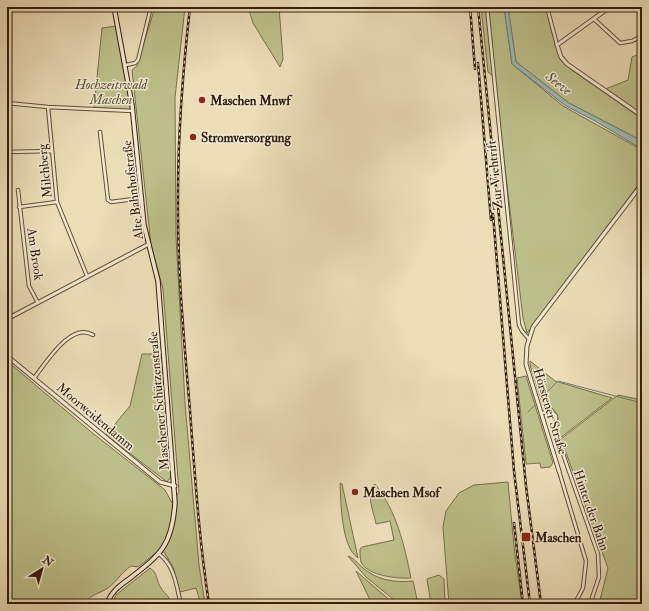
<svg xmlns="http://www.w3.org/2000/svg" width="649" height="611" viewBox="0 0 649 611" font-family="'IM FELL Double Pica',serif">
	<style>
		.green { fill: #bdbf8a; stroke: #786e4b }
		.water { fill: #99bbb5; stroke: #707c71 }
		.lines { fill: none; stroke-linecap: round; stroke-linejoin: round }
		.stream { stroke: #707c71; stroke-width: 1 }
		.minor-casing { stroke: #614e37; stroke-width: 4.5 }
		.tertiary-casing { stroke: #614e37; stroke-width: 5 }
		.secondary-casing { stroke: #331e0c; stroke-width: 5.5 }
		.minor { stroke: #f2e9d1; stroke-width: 2.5 }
		.tertiary { stroke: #f2e9d1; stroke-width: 3 }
		.secondary { stroke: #f2e9d1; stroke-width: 3.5 }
		.rail-casing { stroke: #331e0c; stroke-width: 2.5 }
		.rail { stroke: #f2e9d1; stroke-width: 1; stroke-dasharray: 3; stroke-linecap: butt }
		.poi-dot { fill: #8f2418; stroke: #f2e9d1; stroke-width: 1.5 }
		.labels { text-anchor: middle; stroke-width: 3; stroke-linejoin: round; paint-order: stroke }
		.park-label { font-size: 13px; font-style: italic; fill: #5c4e32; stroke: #f2e9d1 }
		.poi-label { font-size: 13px; font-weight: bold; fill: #331e0c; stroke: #f2e9d1; text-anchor: start }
		.street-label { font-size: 13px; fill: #331e0c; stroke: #f2e9d1 }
		.water-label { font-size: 14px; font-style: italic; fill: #524d3f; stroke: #f2e9d1 }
	</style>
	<rect width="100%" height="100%" fill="#ebddb8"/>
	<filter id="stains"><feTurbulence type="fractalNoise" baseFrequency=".005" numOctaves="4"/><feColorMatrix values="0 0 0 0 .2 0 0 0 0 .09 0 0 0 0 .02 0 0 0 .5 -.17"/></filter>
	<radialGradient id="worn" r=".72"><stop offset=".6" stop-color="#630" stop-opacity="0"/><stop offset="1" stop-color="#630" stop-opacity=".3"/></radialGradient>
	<path class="green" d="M155,7H185L175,98L176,236L185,403L199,565L205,604H201L196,588L180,592L173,567L164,552H157L138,567L131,566C121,573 117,581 108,588C99,594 90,594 85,604H7V361L90,431L165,490L172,503L179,492L163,289L151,245L132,70L137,66Z
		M248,7H279L283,59L280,67L253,23Z
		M481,7H504L512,64L563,106L642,150V180L527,333L523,318L494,77L488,72Z
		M508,7H546L560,57L569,68L642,119V141L569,103L516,62Z
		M116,26L132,110L94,108L102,28Z
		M642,53V114L603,90L628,80L632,57Z
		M142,354H162L173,474L167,482L106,435L130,406Z
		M530,361L555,381L612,398L560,438C556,427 562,417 552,408H544L530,365Z
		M526,376L553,463L550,467L541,468L540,463L526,464L517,378Z
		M618,395L642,400V604H599L608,568L561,439Z
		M508,482L514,547L522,604H449L443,527L446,511L459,493L474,485Z
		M340,483L342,484L358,558C341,547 341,502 340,483Z
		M375,484C397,512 404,544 411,578C399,579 367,576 361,562C360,559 360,553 360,549L362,547L394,540L390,521L376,524C374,512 365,494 375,484Z
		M348,556C354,558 358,564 363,568C377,580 395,583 413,581L418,604H399L366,577Z
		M150,568C158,573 156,581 161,588C166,596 168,593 171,604H114V600L116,595Z
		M356,571L394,604H372Z
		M439,575L444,579L445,604H431L427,579Z"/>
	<path class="water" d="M504,7H508L516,62L569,103L642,141V149L595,121L566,106L512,64Z"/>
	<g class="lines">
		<path class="stream" d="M541,398L558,381L642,403
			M528,412L535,405"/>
		<g class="minor-casing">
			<path id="minor" d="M487,7L519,325L522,331L528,338
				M547,7L557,45
				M594,19L620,43L632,41L642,36
				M126,65L135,63L138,60L151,7
				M7,103L48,107L133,111
				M48,107L57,202L87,276
				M100,132L108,200L111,202L142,198
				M7,152L52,151
				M18,190L29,286L38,303
				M19,207L57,202
				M34,378C46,363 71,321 93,335
				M542,413L551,411L556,416V434L598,554L599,577L590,604
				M559,471L586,561L583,588L575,603
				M159,554C175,566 176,585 181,604"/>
		</g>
		<g class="tertiary-casing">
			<path id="tertiary" d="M610,7L557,45L561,57L567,64L642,116
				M7,319L149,244
				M7,356L160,482L175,486
				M559,471L526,364L527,346L533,327L642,184"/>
		</g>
		<g class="secondary-casing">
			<path id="secondary" d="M107,604C111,592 119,586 129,579C161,554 172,546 175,503L158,281L144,225L132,105L114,7"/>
		</g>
		<use href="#minor" class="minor"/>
		<use href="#tertiary" class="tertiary"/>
		<use href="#secondary" class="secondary"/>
		<g class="rail-casing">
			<path id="rail" d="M190,7C183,69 178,131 178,194C177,267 184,339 190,411C195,476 199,540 209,604
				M470,7L475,69
				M478,7L526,486L541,604
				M478,63L491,220
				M493,214L514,471L530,604
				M514,523L523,604"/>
		</g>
		<use href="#rail" class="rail"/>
	</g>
	<g class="poi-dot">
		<circle cx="202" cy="100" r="4"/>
		<circle cx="193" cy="137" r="4"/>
		<circle cx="355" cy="492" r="4"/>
		<rect x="521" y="532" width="10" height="10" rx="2"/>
	</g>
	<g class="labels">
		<g class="park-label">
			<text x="111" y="89">Hochzeitswald<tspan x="111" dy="15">Maschen</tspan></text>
		</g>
		<g class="poi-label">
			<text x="210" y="105">Maschen Mnwf</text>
			<text x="201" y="142">Stromversorgung</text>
			<text x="363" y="497">Maschen Msof</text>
			<text x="535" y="542">Maschen</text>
		</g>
		<g class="street-label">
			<text transform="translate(44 171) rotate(-96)" y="5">Milchberg</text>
			<text transform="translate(494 175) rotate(-96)" y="5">Zur Viehtrift</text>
			<text transform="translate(132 190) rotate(-97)" y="5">Alte Bahnhofstraße</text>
			<text transform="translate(36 254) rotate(82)" y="5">Am Brook</text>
			<text transform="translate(158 401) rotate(-95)" y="5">Maschener Schützenstraße</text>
			<text transform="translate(551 411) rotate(73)" y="5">Hörstener Straße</text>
			<text transform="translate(96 416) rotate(40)" y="5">Moorweidendamm</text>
			<text transform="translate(592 510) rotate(71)" y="5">Hinter der Bahn</text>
		</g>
		<g class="water-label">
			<text transform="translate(559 83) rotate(38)" y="5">Seeve</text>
		</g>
	</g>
	<rect width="649" height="611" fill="none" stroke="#ebddb8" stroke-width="24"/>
	<rect x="8" y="8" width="633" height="595" fill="none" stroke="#331e0c" stroke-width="2"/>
	<rect x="12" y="12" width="625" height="587" fill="none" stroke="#331e0c"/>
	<g transform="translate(42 569) rotate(37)" stroke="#f2e9d1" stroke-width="3" paint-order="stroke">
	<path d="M0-3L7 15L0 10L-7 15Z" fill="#331e0c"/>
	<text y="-6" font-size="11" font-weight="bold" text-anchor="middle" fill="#331e0c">N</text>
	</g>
	<rect width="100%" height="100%" filter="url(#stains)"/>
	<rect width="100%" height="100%" fill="url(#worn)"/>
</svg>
